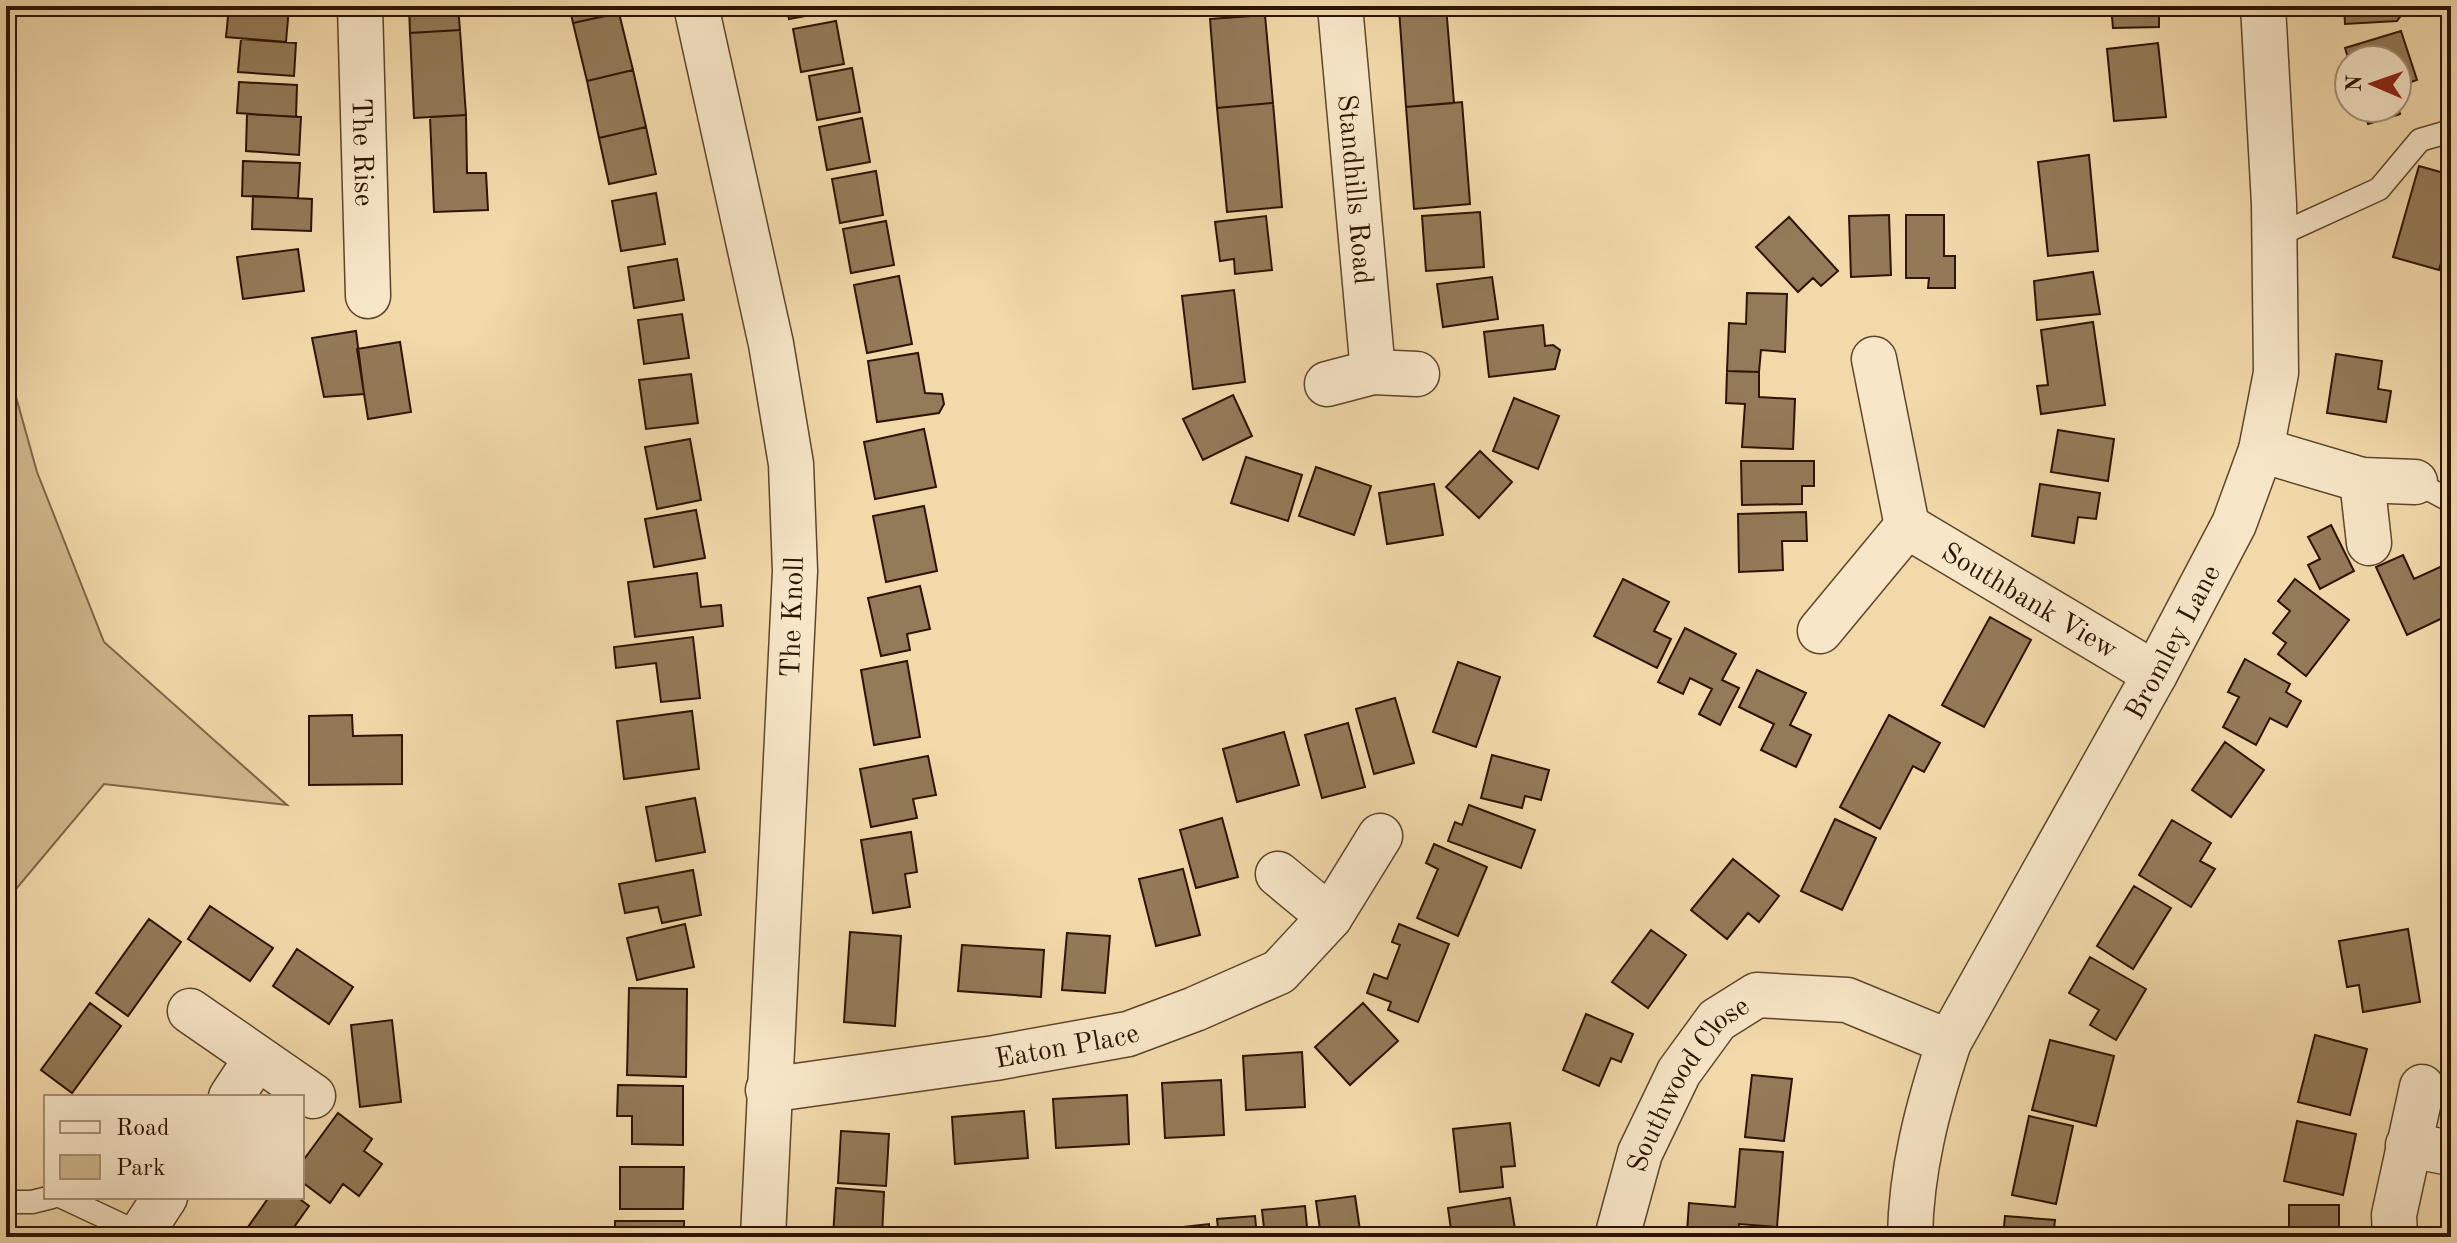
<svg xmlns="http://www.w3.org/2000/svg" width="2457" height="1243" viewBox="0 0 2457 1243" font-family="'Old Standard TT',serif">
	<style>
		.green { fill: #d1b88d; stroke: #7f6646; stroke-width: 2 }
		.building { fill: #937a58; stroke: #2d1400; stroke-width: 2 }
		.lines { fill: none; stroke-linecap: round; stroke-linejoin: round }
		.service-casing { stroke: #5e452a; stroke-width: 25 }
		.minor-casing { stroke: #5e452a; stroke-width: 47 }
		.tertiary-casing { stroke: #5e452a; stroke-width: 47 }
		.service { stroke: #f7e6c8; stroke-width: 22 }
		.minor { stroke: #f7e6c8; stroke-width: 44 }
		.tertiary { stroke: #f7e6c8; stroke-width: 44 }
		.labels { text-anchor: middle; stroke-width: 8; stroke-linejoin: round; paint-order: stroke }
		.street-label { font-size: 28px; fill: #2d1400; stroke: #f7e6c8 }
	</style>
	<rect width="100%" height="100%" fill="#f2d9aa"/>
	<filter id="stains"><feTurbulence type="fractalNoise" baseFrequency=".0025" numOctaves="4"/><feColorMatrix values="0 0 0 0 .2 0 0 0 0 .09 0 0 0 0 .02 0 0 0 .5 -.17"/></filter>
	<radialGradient id="worn" r=".72"><stop offset=".6" stop-color="#630" stop-opacity="0"/><stop offset="1" stop-color="#630" stop-opacity=".3"/></radialGradient>
	<path class="green" d="M6,361L37,472L104,642L287,805L104,784L6,901Z"/>
	<path class="building" d="M229,6L289,7L286,42L226,37Z
		M409,6H458L460,30L410,33Z
		M569,6H617L619,13L573,23Z
		M787,6H832V11L789,19Z
		M1409,6H1446L1454,103L1406,107L1399,9Z
		M2111,6H2159V27L2113,28Z
		M2344,6H2402V14L2397,21L2345,24Z
		M619,13L633,70L587,81L573,23Z
		M1265,15L1273,103L1217,108L1210,19Z
		M836,21L844,64L801,72L793,29Z
		M460,30L466,115L414,118L410,33Z
		M2401,31L2417,80L2397,87V60L2349,61L2345,48Z
		M241,39L296,43L294,76L238,72Z
		M2158,43L2166,117L2114,121L2107,49Z
		M852,68L860,112L817,120L809,76Z
		M633,70L646,127L599,138L587,81Z
		M239,82L297,85L296,117L237,113Z
		M1462,102L1470,204L1414,209L1406,107Z
		M1273,103L1282,207L1227,212L1217,108Z
		M2397,103L2400,114L2368,124L2363,108H2397Z
		M247,114L301,117L299,155L246,151Z
		M466,115L467,173H486L488,210L434,212L430,117Z
		M862,118L870,162L827,170L819,127Z
		M646,127L656,174L609,184L599,138Z
		M2451,149V227L2439,270L2393,257L2419,166L2444,173Z
		M2089,155L2098,251L2048,256L2038,162Z
		M243,161L300,163L298,198L242,196Z
		M876,171L883,215L840,223L832,179Z
		M656,193L665,244L621,251L612,201Z
		M253,196L312,199L311,231L252,229Z
		M1480,212L1484,267L1426,271L1422,216Z
		M1889,215L1891,275L1851,277L1849,216Z
		M1906,215H1944V256H1955V288H1928L1929,278H1906Z
		M1266,216L1272,270L1235,274L1234,259L1220,261L1215,222Z
		M1789,217L1838,271L1821,286L1813,278L1798,292L1756,247Z
		M886,221L894,265L851,273L843,229Z
		M298,249L304,291L243,299L237,257Z
		M677,259L684,300L634,308L628,267Z
		M2093,272L2100,314L2037,320L2034,281Z
		M899,276L912,344L867,353L854,285Z
		M1492,277L1498,319L1443,327L1437,284Z
		M1234,290L1245,382L1193,389L1182,296Z
		M1747,293L1787,294L1785,352L1761,350L1759,372L1727,371L1729,323L1746,324Z
		M682,314L689,358L644,364L638,320Z
		M2093,322L2105,405L2041,414L2037,386L2048,385L2041,330Z
		M1543,325L1545,346L1553,345L1560,350L1555,369L1489,377L1484,332Z
		M356,331L364,394L324,397L312,338Z
		M400,342L411,412L368,419L357,349Z
		M918,353L925,393L942,394L944,404L939,413L877,422L868,361Z
		M2336,354L2382,361L2378,389L2391,391L2386,422L2327,413Z
		M1727,371L1759,372V397L1795,399L1793,449L1742,447L1745,404L1726,403Z
		M691,374L698,423L646,429L639,380Z
		M1233,395L1252,436L1203,460L1183,419Z
		M1514,398L1559,416L1538,469L1493,451Z
		M924,429L936,487L875,499L864,442Z
		M2058,430L2114,439L2108,481L2051,472Z
		M690,439L701,500L657,509L645,447Z
		M1480,451L1512,482L1479,518L1446,487Z
		M1246,457L1302,475L1288,521L1231,503Z
		M1741,461H1814V486H1802V504L1742,505Z
		M1316,467L1371,486L1354,535L1299,516Z
		M1434,484L1443,535L1387,544L1379,493Z
		M2040,484L2100,493L2096,519L2078,517L2074,543L2032,536Z
		M924,506L937,571L886,582L873,516Z
		M696,510L705,558L654,567L645,519Z
		M1806,512L1807,541H1782L1783,570L1739,572L1738,514Z
		M2331,525L2354,571L2320,589L2308,565L2320,559L2308,537Z
		M2403,555L2414,579L2451,562V614L2407,635L2376,567Z
		M697,573L701,607L721,605L723,626L635,637L628,582Z
		M1623,579L1669,602L1654,631L1671,639L1657,668L1594,636Z
		M2295,579L2349,620L2306,676L2278,654L2286,643L2273,633L2290,611L2278,601Z
		M920,586L930,629L907,634L910,650L881,656L868,598Z
		M1990,617L2031,640L1984,727L1942,705Z
		M1685,628L1736,654L1722,680L1739,688L1720,725L1699,714L1712,689L1690,678L1683,694L1658,682Z
		M693,637L700,698L661,702L656,663L616,668L614,647Z
		M2245,659L2290,684L2286,692L2301,701L2287,727L2270,718L2256,745L2223,727L2239,697L2228,692Z
		M907,661L920,737L874,745L861,670Z
		M1458,662L1500,677L1476,747L1433,732Z
		M1757,670L1806,693L1790,725L1811,735L1796,767L1761,750L1774,724L1739,707Z
		M1395,698L1414,763L1374,774L1356,709Z
		M692,711L699,769L624,779L617,721Z
		M352,715L353,736L402,735V784L309,785V716Z
		M1889,715L1940,743L1924,772L1913,766L1880,829L1840,807Z
		M1348,723L1365,787L1322,798L1305,735Z
		M1284,732L1299,785L1237,802L1223,749Z
		M2225,742L2264,770L2231,817L2192,790Z
		M1492,755L1549,770L1541,800L1525,796L1522,808L1481,798Z
		M928,756L936,795L913,799L917,818L871,827L860,769Z
		M695,798L705,852L656,861L646,807Z
		M1469,805L1535,830L1521,868L1448,841L1455,822L1462,825Z
		M1222,818L1238,877L1196,888L1180,830Z
		M1835,819L1876,838L1842,910L1801,891Z
		M2172,820L2211,843L2200,861L2215,869L2191,907L2139,875Z
		M911,832L917,872L905,874L910,907L873,913L861,840Z
		M1434,844L1487,867L1458,936L1417,918L1438,869L1426,863Z
		M1733,859L1779,896L1759,922L1748,913L1727,939L1691,910Z
		M1183,869L1200,935L1156,946L1139,879Z
		M693,870L701,915L662,923L658,907L625,913L619,884Z
		M2134,886L2171,908L2133,969L2097,946Z
		M210,906L273,948L250,981L188,939Z
		M149,919L181,942L128,1016L96,993Z
		M685,924L694,967L637,980L627,938Z
		M1399,924L1449,944L1418,1022L1388,1010L1391,1002L1367,993L1374,974L1387,979L1400,945L1392,942Z
		M2408,929L2420,1002L2363,1012L2359,985L2347,987L2339,941Z
		M1651,930L1686,955L1648,1008L1612,982Z
		M2446,931L2451,932V999L2442,998Z
		M850,932L901,936L895,1026L844,1022Z
		M1067,933L1110,936L1105,993L1062,990Z
		M962,945L1044,950L1041,997L958,991Z
		M297,949L353,987L329,1024L273,986Z
		M2090,957L2146,989L2116,1040L2090,1025L2099,1010L2069,993Z
		M629,988L687,989L686,1077L627,1075Z
		M90,1003L121,1026L72,1093L41,1070Z
		M1363,1003L1398,1041L1350,1085L1315,1047Z
		M1586,1014L1633,1034L1621,1062L1611,1058L1599,1086L1563,1070Z
		M392,1020L401,1102L360,1107L351,1025Z
		M2315,1035L2367,1049L2350,1115L2298,1102Z
		M2050,1040L2114,1056L2096,1126L2032,1110Z
		M1302,1052L1305,1107L1246,1110L1243,1056Z
		M1752,1075L1792,1079L1784,1141L1745,1137Z
		M1221,1080L1224,1135L1165,1138L1162,1083Z
		M618,1085L683,1086V1145L632,1144V1116H617Z
		M1127,1095L1129,1144L1056,1148L1053,1099Z
		M1024,1111L1028,1158L955,1164L952,1117Z
		M338,1113L372,1139L364,1151L382,1164L359,1196L343,1184L330,1203L302,1182V1162Z
		M2029,1116L2073,1126L2056,1204L2012,1195Z
		M2297,1121L2356,1134L2343,1195L2284,1181Z
		M1510,1123L1515,1166L1501,1167L1503,1187L1460,1192L1453,1129Z
		M841,1131L889,1134L886,1186L838,1183Z
		M1740,1149L1783,1152L1777,1227L1739,1224L1738,1237L1687,1232L1689,1203L1735,1207Z
		M620,1167H684L683,1209H620Z
		M836,1188L884,1192L882,1237H833Z
		M1355,1196L1361,1237H1321L1316,1201Z
		M269,1197H297L309,1206L287,1237H241Z
		M1510,1198L1515,1229L1502,1231L1503,1237H1452L1448,1208Z
		M2289,1205H2339V1237H2289Z
		M1305,1206L1308,1237H1265L1262,1210Z
		M1255,1216L1257,1237H1219L1217,1219Z
		M2005,1216L2055,1220L2053,1237H2003Z
		M615,1221H684V1237H615Z
		M1209,1224L1210,1237H1176L1175,1228Z"/>
	<g class="lines">
		<g class="service-casing">
			<path id="service" d="M2274,237L2379,189L2420,140L2451,131
				M2415,482L2451,501
				M62,1197L141,1234
				M6,1202H32L52,1197"/>
		</g>
		<g class="minor-casing">
			<g id="minor">
				<path id="s1" d="M360,6L368,296"/>
				<path d="M696,6L771,344L791,464L795,571L763,1237"/>
				<path id="s2" d="M1340,6L1373,372"/>
				<path d="M1874,359L1907,526"/>
				<path d="M1327,384L1373,372L1417,374"/>
				<path d="M2261,450L2362,480L2415,482"/>
				<path d="M2362,480L2369,543"/>
				<path id="s3" d="M1820,631L1907,526L2155,674"/>
				<path d="M1278,874L1330,917"/>
				<path d="M190,1011L313,1096"/>
				<path id="s4" d="M768,1090L995,1058L1128,1034L1195,1009L1279,972L1330,917L1380,836"/>
				<path d="M231,1097L256,1059"/>
				<path d="M2408,1145L2451,1153"/>
				<path d="M139,1237L165,1197"/>
				<path id="s5" d="M1617,1237L1640,1153L1679,1072L1717,1020L1757,995L1847,1000L1949,1042"/>
				<path d="M2395,1237L2394,1215L2422,1087"/>
			</g>
		</g>
		<g class="tertiary-casing">
			<g id="tertiary">
				<path id="s6" d="M1910,1237C1911,1169 1928,1106 1949,1042L2155,674L2234,524L2261,450L2276,373L2274,204L2263,6"/>
			</g>
		</g>
		<use href="#service" class="service"/>
		<use href="#minor" class="minor"/>
		<use href="#tertiary" class="tertiary"/>
	</g>
	<g class="labels">
		<g class="street-label">
			<text dy="10" stroke="none"><textPath href="#s1" startOffset="146">The Rise</textPath></text>
			<text dy="10" stroke="none"><textPath href="#s2" startOffset="184">Standhills Road</textPath></text>
			<text dy="10" stroke="none"><textPath href="#s3" startOffset="280">Southbank View</textPath></text>
			<text transform="translate(791 617) rotate(-88)" y="10">The Knoll</text>
			<text dy="10" stroke="none"><textPath href="#s6" startOffset="658">Bromley Lane</textPath></text>
			<text dy="10" stroke="none"><textPath href="#s4" startOffset="302">Eaton Place</textPath></text>
			<text dy="10" stroke="none"><textPath href="#s5" startOffset="172">Southwood Close</textPath></text>
		</g>
	</g>
	<rect width="2457" height="1243" fill="none" stroke="#f2d9aa" stroke-width="32"/>
	<rect x="8" y="8" width="2441" height="1227" fill="none" stroke="#2d1400" stroke-width="4"/>
	<rect x="16" y="16" width="2425" height="1211" fill="none" stroke="#2d1400" stroke-width="2"/>
	<rect x="44" y="1095" width="260" height="104" fill="#f7e6c8" stroke="#a69278" stroke-width="2"/>
	<rect x="60" y="1121" width="40" height="12" fill="#f7e6c8" stroke="#a69278" stroke-width="2"/>
	<text x="116" y="1135" font-size="24" fill="#2d1400">Road</text>
	<rect x="60" y="1155" width="40" height="24" fill="#d1b88d" stroke="#a69278" stroke-width="2"/>
	<text x="116" y="1175" font-size="24" fill="#2d1400">Park</text>
	<g transform="translate(2373 84) rotate(272)"><circle r="38" fill="#f7e6c8" stroke="#a69278" stroke-width="2"/>
	<path d="M0-6L14 30L0 20L-14 30Z" fill="#8f2418"/>
	<text y="-12" font-size="22" font-weight="bold" text-anchor="middle" fill="#2d1400">N</text>
	</g>
	<rect width="100%" height="100%" filter="url(#stains)"/>
	<rect width="100%" height="100%" fill="url(#worn)"/>
</svg>
